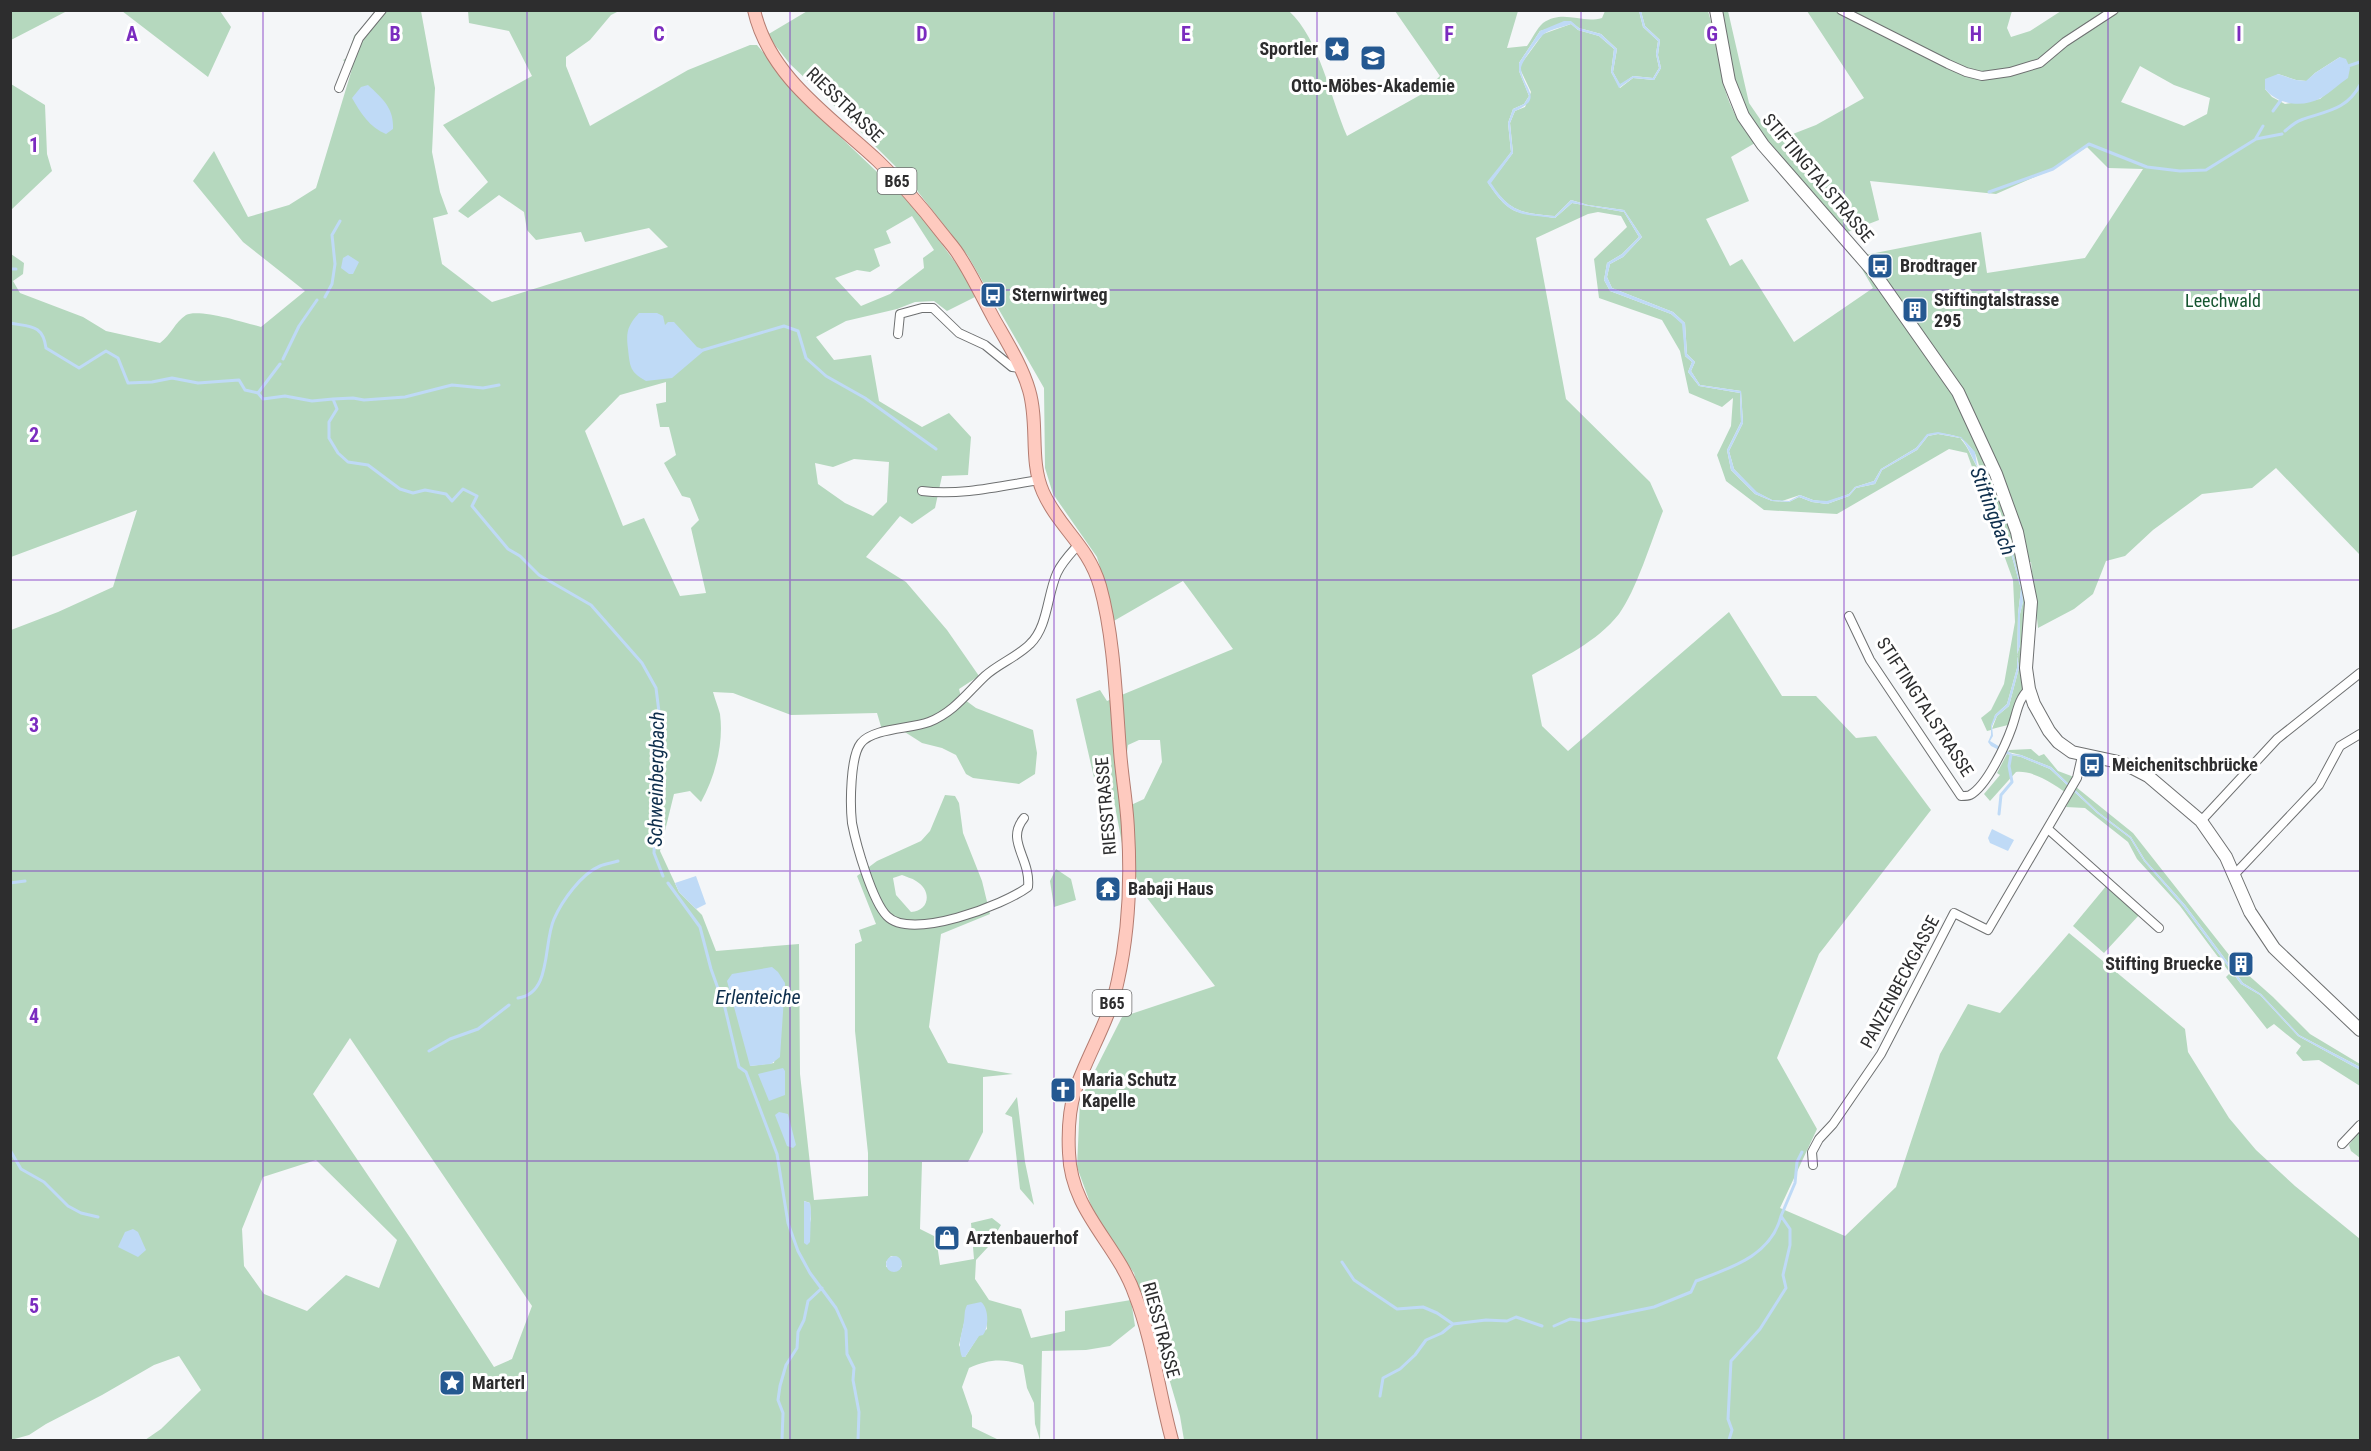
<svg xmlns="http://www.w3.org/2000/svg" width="2371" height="1451" viewBox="0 0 2371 1451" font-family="'Roboto Condensed',sans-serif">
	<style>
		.green { fill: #b5d8be; fill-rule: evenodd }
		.water { fill: #bfdaf6 }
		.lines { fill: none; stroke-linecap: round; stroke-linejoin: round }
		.stream { stroke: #bfdaf6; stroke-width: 3 }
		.street-casing { stroke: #6e7071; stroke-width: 10 }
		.secondary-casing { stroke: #6e7071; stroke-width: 14 }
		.primary-casing { stroke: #b47c71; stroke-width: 14 }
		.street { stroke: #fff; stroke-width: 8 }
		.secondary { stroke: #fff; stroke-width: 12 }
		.primary { stroke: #fecabf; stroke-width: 12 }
		.grid { fill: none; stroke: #7b2cbf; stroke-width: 1.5; stroke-opacity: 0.55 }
		.labels { text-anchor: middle; stroke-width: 6; stroke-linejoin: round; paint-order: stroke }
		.shield { fill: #fff; stroke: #6c6c6d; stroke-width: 1.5 }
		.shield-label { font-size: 16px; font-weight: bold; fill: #2d2d2e }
		.poi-label { font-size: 18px; font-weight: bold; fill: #2d2d2e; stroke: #fff; text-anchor: start }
		.street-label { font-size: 18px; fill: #2d2d2e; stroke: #fff }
		.park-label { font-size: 18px; fill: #165530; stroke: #fff }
		.water-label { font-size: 20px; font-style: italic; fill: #0e2e4c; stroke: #fff }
		.grid-label { font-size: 20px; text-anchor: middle; font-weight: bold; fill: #7b2cbf; stroke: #fff; stroke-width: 6; stroke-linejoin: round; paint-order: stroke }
	</style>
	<rect width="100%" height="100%" fill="#f4f6f8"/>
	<path class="green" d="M11,10H67V11L11,40Z
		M809,10L1289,11C1320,40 1330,97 1347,136L1422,94L1440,76L1395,11H1518L1507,48L1527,46C1532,39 1537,28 1543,23C1564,9 1581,24 1602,18L1605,11H1639L1643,27L1658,41L1656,54L1659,68L1653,78L1633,76L1620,85L1613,72L1617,49L1601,34L1579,28L1571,22L1540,31L1519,63V71L1529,96L1524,104L1513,109L1508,123L1511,152L1488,183C1511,217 1516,212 1555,218L1572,203L1624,212L1639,237L1622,254L1607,263L1604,280L1610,291L1671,314L1683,324L1685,356L1692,362L1688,372L1699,386L1740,393L1741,422L1727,450L1731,470L1755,494L1772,501L1789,502L1799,497L1812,502L1827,504L1849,496L1856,488L1875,484L1882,470L1917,450L1928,436L1938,434L1960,438C1970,449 1973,462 1981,474L2007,539L2021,589L2018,614L2017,668L2007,704L1995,715L1991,730L1987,731L1981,718L1991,710L2004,684L2015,622L2013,580L1967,453L1949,449L1837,514L1764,510L1726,481L1717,455L1731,426L1733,398L1722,407L1689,393L1680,351L1662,320L1599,298L1594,259L1627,227L1621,216L1598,212L1588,214L1536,238L1566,399L1650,482L1663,511C1652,539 1636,591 1619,614C1597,642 1562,658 1532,675L1542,726L1568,751L1729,612L1782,696H1816L1856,738L1876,736L1931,810L1819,954L1777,1058L1817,1129L1780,1208L1845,1236L1896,1187L1940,1054L1968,1004L2000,1013L2069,933L2185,1029L2188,1052L2229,1118L2256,1150L2295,1186L2360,1239V1440H1184L1180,1416L1168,1375L1156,1352L1134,1273L1096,1219L1077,1167L1080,1100L1122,1017L1215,986L1147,898L1124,854L1114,801L1095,782L1076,699L1100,690L1107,701L1233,649L1183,581L1112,622L1108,594L1097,557L1053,494L1045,468L1044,388L968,256L908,179L844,115L790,64L767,35ZM1139,740H1160L1162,762L1144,799L1131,805L1126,758L1128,745Z
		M122,11H220L231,27L208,77Z
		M377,11H421L435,88L432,152L440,192L448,214L433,218L442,264L492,302L668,247L649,228L585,242L581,232L536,240L527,230L524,212L499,195L468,218L458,211L488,182L443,125L532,76L509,31L469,23L468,11H619L611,15L590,40L566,57V66L590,126L688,70L750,45H757L791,86L833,130L916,209L963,273L975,297L947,311L934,301L915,302L897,309L846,321L816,337L834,360L871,355L879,401L922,427L949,413L971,437L968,475L942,476L935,508L912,524L900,516L866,557L906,582L947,630L979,676L959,689L961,697L976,708L1033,730L1037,753L1035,774L1019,784L973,778L966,774L956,755L942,748L922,743L897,727L882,730L877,713L791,715L733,693L713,692C715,699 718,707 720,714C724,743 715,777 701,802L690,791L674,794L660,851L679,892L702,915L716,951L799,944L800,1074L814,1200L868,1196V1153L855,1031V944L862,941L859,930L876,924L857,876L877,861L921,841L930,831L945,795L955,796L959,803L963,833L982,881L990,914L941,934L929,1027L948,1063L1013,1074L983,1077V1132L968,1162H922L920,1229L936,1237L940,1265L974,1259L971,1223L992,1218L1001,1225L988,1247L976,1260L975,1279L989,1300L1021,1309L1031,1338L1065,1331V1311L1131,1300L1135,1326L1110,1346L1086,1350L1042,1351L1040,1440L1035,1424L1034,1403L1027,1388L1023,1365C1004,1358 988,1359 969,1368L962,1387L972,1416V1427L999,1440H145L161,1429L201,1390L179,1356L154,1365L102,1395L46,1424L29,1435L11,1440V630L58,612L113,587L137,510L11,557V254L24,263L23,274L13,281L20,293L83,317L106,331L160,343C171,335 175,322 186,315C198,308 247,323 261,327L305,291L243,242L193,181L214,151L248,217L289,205L316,188L352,69L343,60L347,58L354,36ZM912,216L934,250L923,258L924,268L890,294L861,306L835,278L857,270L870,272L880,266L874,249L891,243L886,231ZM666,382V402L656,404L660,427H669L676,455L664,463L682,496L690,498L699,520L691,528L706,593L680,596L644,518L623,526L585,431L620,395ZM854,459L889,462L887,502L873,516L845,503L818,484L815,463L833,467ZM902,875C906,877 912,878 916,881C932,890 930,911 911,912L896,895L893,878ZM785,983L774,1063L750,1066ZM350,1038L532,1306L512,1359L494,1367L411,1239L313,1094ZM316,1160L397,1240L379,1288L346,1275L307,1311L264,1294L244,1266L242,1229L263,1177ZM804,1201L810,1203L811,1219L804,1242ZM891,1256L898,1257L902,1267H886V1262ZM965,1319L986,1321L987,1329L979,1335L965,1357L959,1345Z
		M1641,11H1708C1724,64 1715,96 1755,143L1731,157L1749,201L1706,219L1730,266L1742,259L1794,342L1873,288L1855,257L1981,232L1987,273L2085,258L2143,169L2108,168L2087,147L2053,169L1996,194L1870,181L1879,220L1837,236L1743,116L1716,11H1728L1749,103L1775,141L1816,125L1864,98L1807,11H2012L2007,28L2011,37L2030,31L2061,11H2360V555L2276,468L2252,488L2202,494L2153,530L2125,556L2106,561L2093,594L2074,609L2038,628L2031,562H2020L2027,600L2022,635L2023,689L2008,725L1992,729L1997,716L2009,706L2019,668L2017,655L2020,645V614L2023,602L2022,589L2009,540L1983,474C1978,466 1978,458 1974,452C1962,433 1948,433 1928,434L1916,448L1881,469L1874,481L1855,487L1849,494L1827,502L1813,500L1800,495L1782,501L1772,500L1756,492L1734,469L1729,451L1743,423L1741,391L1700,385L1691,371L1695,362L1687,354L1685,323L1673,312L1612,288L1607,277L1610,264L1623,257L1642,237L1624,210L1588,205L1571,200L1555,216C1521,213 1510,212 1490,183L1513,153L1510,123L1515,111L1525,107L1531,92L1521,71V64L1543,34L1571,24L1578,30L1599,36L1614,49L1611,72L1620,88L1633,78L1654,80L1661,68L1658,55L1660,40L1645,26ZM2340,57L2333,88L2320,99L2285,104L2272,97L2265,89L2278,74L2296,80L2307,81L2315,73ZM2140,66L2174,85L2210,98L2207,114L2184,126L2121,102Z
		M11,84L45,105L47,154L52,171L11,210Z
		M2031,749L2039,756L2044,754L2058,771L2074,777L2071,783L2133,833L2237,965L2273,997L2310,1034L2360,1064V1067L2299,1035L2261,994L2243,983L2185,905L2145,860L2131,837L2098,812L2051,767L2021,755L2008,752L2009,750Z
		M2007,754L2021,757L2050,769L2097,813L2130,838L2144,861L2183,906L2241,984L2260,995L2298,1036L2360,1070V1086L2319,1060L2303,1061L2296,1053L2301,1046L2274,1024L2267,1029L2226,977L2230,973L2180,906L2137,859L2128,842L2085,808L2066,807L2071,796C2056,786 2035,770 2016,772L1990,801L1984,794L2000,775L1997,773Z
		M1056,869L1071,879L1076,900L1054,907L1050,881Z
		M2107,885L2140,914L2104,953L2073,926Z
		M1017,1097L1025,1162L1034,1205L1020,1189L1012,1117L1005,1114Z
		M2360,1130V1158L2351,1151L2349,1145Z"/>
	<path class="water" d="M1639,11H1641L1645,26L1660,40L1658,55L1661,68L1654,80L1633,78L1619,88L1611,72L1614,49L1599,36L1578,30L1571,24C1563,27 1551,29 1544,34C1539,38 1520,63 1521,69C1523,89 1545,98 1515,111L1510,123L1513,153L1491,183C1510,212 1521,213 1555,216L1571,200L1588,205L1624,210L1642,237L1623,257L1610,264L1607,277L1612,288L1673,312L1685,323L1687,354L1695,362L1691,371L1700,385L1741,391L1743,423L1729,451L1734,469L1757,492L1772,500L1789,501L1800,495L1813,500L1827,501L1849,494L1855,487L1874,481L1881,469L1916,448L1927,434L1938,432L1961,437L1975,452L1977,465L1983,474L2009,540L2022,589L2023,602L2020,614V645L2017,655L2019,668L2009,706L1997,716L1992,726L1993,736L1990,741L2012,754L2021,755L2051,767L2098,812L2131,837L2145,860L2185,905L2243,983L2261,994L2299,1035L2360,1067V1070L2298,1036L2260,995L2241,984L2183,906L2144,861L2130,838L2097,813L2050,769L2021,757L2007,754L1991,746L1988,742L1991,735V725L1995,715L2007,704L2017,668L2018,614L2021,589L2007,539L1982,474C1973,462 1970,449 1961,438L1938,434L1928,436L1917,450L1882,470L1875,484L1856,488L1849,496L1827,504L1812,502L1799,497L1789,502L1772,501L1755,494L1731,470L1727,450L1741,422L1740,393L1699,386L1688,372L1692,362L1685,356L1682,324L1671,314L1610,291L1604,280L1607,263L1622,254L1639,237L1624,212L1572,203L1555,218C1517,214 1510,216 1487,182L1511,152L1508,123L1513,109L1524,104L1529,96L1519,71V63L1540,31L1564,21H1571L1579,28L1601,34L1617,49L1613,72L1620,84L1633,76L1653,78L1659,68L1656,54L1658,41L1643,27Z
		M2340,57L2346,59L2350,68L2348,78C2339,84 2331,92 2321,98C2303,108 2278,105 2265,89V79L2278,74L2296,80L2306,81L2315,73Z
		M368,85C383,99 394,108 393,129L386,134C370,128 360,112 352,98L361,87Z
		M348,255L359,262L353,274H349L341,268L343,258Z
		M639,313H657L663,316L665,325L668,322H674L697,347L705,350L672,378L646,381C630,372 630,367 628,349C626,333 627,326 639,313Z
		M1992,829L2014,840L2008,851L1990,843L1988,838Z
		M696,876L706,904L696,909L679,892L675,883Z
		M772,967L778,972L785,983L780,1057L771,1064L750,1066L727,981L732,974Z
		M783,1068L785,1071V1095L769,1101L758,1074Z
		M779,1112L788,1114L796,1145L793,1148L787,1146L775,1115Z
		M804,1201L810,1203L811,1212L810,1242L807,1245L804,1243Z
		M133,1229L138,1232L146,1250L138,1257L118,1247L125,1232Z
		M886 1264a8 8 0 1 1 16 0a8 8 0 1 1-16 0Z
		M981,1302C989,1308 989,1327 983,1335L979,1336L965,1357H962C957,1344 962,1334 964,1321C965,1315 964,1311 967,1305Z"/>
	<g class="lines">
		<path class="stream" d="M2345,67L2360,62
			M2273,111L2281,100
			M2285,131C2290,127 2295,122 2301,120C2325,111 2346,111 2360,85
			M2256,138L2263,126
			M1989,192L2053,169L2089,144L2147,167L2180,171L2206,170L2256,139L2282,134
			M10,269H16
			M325,297L332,284L335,264L332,235L340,221
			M10,323C30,327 43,324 46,348L79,368L106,351L118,358L128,383L152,382L172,378L198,383L239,380L245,390L258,393L263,399L285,396L312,401L333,399L337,409L329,422V438L338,453L348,462L368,465L400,489L413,493L425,490L446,494L452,501L463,489L477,496L472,506L508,549L520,556L539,575L591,605L642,663L656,688L660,720L654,853L663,876
			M703,350L784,326L798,331L806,358L826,376L865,398L936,449
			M283,359L299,326L317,300
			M258,393L280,364
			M333,399L353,398L364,400L405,397L452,385L483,388L499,385
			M1999,814L2001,795L2012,782L2009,766L2011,755
			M10,883L25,881
			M668,883L700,927L711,969L725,1008L739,1067L746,1072L777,1154L788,1223L798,1251L810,1273L836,1308L846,1330L847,1354L854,1368L853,1380L859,1412L858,1440
			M518,998C552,994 543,943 554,919C562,901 581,874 600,866C605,864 612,863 618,861
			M429,1051L450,1039L478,1029L509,1005
			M10,1150L21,1169L44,1182L68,1206L81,1213L98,1217
			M1342,1262L1354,1280L1397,1309L1423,1307L1437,1313L1453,1324
			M1554,1326L1570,1319L1586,1321L1654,1307L1691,1292L1696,1281C1730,1268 1771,1256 1781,1216
			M1380,1396L1383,1378L1400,1369L1415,1355L1426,1340L1442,1333L1453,1324L1486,1320L1507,1321L1516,1317L1542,1326
			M782,1440L783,1413L778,1400L780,1386L786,1365L797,1348L798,1332L804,1320L808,1301L822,1288
			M1729,1440L1732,1430L1728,1419L1731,1361L1760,1329L1786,1288L1783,1275L1790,1245V1229L1781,1216L1795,1183L1797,1162L1802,1152"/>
		<g class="street-casing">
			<path id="street" d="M1841,10L1948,64L1966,72L1982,76L2010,72L2040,63L2065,42L2114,10
				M339,88L359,38L382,10
				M898,334L900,314L922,308H933L959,333L985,345L1012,367L1020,368
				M922,491C960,496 1001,486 1039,480
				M1849,616L1870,660L1961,796C1964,796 1968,796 1970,795C1987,786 2006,744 2012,727C2017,713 2018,699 2029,689
				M1024,818C1005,841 1031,858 1028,887C1004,905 911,941 887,916C872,901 856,844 852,823C850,805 850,756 861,743C873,728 911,729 929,722C954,712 967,693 985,676C998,664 1017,657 1030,644C1048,627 1047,595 1057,573C1062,562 1071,553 1079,544
				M2201,821L2277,739L2360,673
				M2048,829L2159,928
				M2234,875L2319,785L2340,746L2360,734
				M2342,1144L2360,1125
				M1813,1165L1812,1152L1819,1139L1833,1124L1881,1054L1954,913L1988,930L2077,778L2082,756"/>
		</g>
		<g class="secondary-casing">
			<path id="secondary" d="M1716,10L1729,81L1743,116L1763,145L1873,271L1958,392L1996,474L2017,532L2031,602L2026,668L2029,689L2034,704L2049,731L2058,742L2072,752L2123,763L2148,776L2201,821L2226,857L2250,912L2274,948L2360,1030"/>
		</g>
		<g class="primary-casing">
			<path id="primary" d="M754,10C769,77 831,117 878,161C901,183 921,206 941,232C947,240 955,248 960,257C973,277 983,299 994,319C1007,342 1022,366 1029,390C1039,424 1029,460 1043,492C1059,528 1088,545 1100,586C1114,636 1116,699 1120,751C1122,778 1127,804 1128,830C1131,880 1129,931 1118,980C1110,1020 1088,1053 1075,1091C1069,1110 1068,1133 1069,1153C1071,1212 1117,1243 1135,1295C1153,1341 1159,1393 1172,1440"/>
		</g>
		<use href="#street" class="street"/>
		<use href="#secondary" class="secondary"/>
		<use href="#primary" class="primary"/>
	</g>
	<path class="grid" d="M263,10V1440M527,10V1440M790,10V1440M1054,10V1440M1317,10V1440M1581,10V1440M1844,10V1440M2108,10V1440M10,290H2360M10,580H2360M10,871H2360M10,1161H2360"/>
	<defs>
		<g id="sight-square" transform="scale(1.35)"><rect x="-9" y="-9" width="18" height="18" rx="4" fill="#245891" stroke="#fff"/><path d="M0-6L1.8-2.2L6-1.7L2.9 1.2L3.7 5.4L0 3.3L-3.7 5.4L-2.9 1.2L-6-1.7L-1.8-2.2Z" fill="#fff"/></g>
		<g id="university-square" transform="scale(1.35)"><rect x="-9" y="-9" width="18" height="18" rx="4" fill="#245891" stroke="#fff"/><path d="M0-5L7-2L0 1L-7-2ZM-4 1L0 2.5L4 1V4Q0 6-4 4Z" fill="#fff"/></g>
		<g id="bus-square" transform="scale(1.35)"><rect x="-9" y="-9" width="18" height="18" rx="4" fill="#245891" stroke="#fff"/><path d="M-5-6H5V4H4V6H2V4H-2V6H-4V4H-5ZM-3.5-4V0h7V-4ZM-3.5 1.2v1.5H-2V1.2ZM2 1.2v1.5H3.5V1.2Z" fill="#fff"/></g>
		<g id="building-square" transform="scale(1.35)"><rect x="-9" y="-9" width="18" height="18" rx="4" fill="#245891" stroke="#fff"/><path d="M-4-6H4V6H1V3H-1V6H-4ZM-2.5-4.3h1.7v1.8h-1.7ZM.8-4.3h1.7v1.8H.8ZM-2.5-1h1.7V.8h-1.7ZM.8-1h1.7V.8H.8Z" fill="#fff"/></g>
		<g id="temple-square" transform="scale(1.35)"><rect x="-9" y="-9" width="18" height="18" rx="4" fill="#245891" stroke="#fff"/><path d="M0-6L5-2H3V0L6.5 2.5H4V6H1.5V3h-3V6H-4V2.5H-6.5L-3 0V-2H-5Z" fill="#fff"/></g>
		<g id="church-square" transform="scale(1.35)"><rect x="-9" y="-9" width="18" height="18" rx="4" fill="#245891" stroke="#fff"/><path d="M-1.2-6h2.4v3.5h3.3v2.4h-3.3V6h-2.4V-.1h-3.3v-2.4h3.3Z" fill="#fff"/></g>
		<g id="shop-square" transform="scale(1.35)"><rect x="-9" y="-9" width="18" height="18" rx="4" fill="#245891" stroke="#fff"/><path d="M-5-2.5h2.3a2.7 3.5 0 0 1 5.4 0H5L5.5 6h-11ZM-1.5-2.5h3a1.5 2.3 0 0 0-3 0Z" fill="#fff"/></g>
	</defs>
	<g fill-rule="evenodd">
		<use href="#sight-square" x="1337" y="49"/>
		<use href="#university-square" x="1373" y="58"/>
		<use href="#bus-square" x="1880" y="266"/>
		<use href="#bus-square" x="993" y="295"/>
		<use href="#building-square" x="1915" y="310"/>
		<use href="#bus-square" x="2092" y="765"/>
		<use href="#temple-square" x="1108" y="889"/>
		<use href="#building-square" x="2241" y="964"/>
		<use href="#church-square" x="1063" y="1090"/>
		<use href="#shop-square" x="947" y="1238"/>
		<use href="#sight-square" x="452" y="1383"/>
	</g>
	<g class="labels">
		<g class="shield">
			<rect x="877.5" y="168" width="39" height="26" rx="4.5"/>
			<rect x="1092.5" y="990" width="39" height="26" rx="4.5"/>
		</g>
		<g class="shield-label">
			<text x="897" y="187">B65</text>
			<text x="1112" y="1009">B65</text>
		</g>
		<g class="poi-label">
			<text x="1318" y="55" text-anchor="end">Sportler</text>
			<text x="1373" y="92" text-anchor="middle">Otto-Möbes-Akademie</text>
			<text x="1900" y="272">Brodtrager</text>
			<text x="1012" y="301">Sternwirtweg</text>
			<text x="1934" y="306">Stiftingtalstrasse<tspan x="1934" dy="21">295</tspan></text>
			<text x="2112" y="771">Meichenitschbrücke</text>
			<text x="1128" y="895">Babaji Haus</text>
			<text x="2222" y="970" text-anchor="end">Stifting Bruecke</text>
			<text x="1082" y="1086">Maria Schutz<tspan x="1082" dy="21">Kapelle</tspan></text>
			<text x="966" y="1244">Arztenbauerhof</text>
			<text x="472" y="1389">Marterl</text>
		</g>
		<g class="street-label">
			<text transform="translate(845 105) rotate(44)" y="6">RIESSTRASSE</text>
			<text transform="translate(1818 178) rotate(50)" y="6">STIFTINGTALSTRASSE</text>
			<text transform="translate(1925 707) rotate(57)" y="6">STIFTINGTALSTRASSE</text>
			<text transform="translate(1106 806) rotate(-95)" y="6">RIESSTRASSE</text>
			<text transform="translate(1900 982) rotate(-62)" y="6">PANZENBECKGASSE</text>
			<text transform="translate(1161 1330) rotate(75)" y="6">RIESSTRASSE</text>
		</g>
		<g class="park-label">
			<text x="2223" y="307">Leechwald</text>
		</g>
		<g class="water-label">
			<text transform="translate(1993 511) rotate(69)" y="7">Stiftingbach</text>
			<text transform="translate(656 779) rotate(-89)" y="7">Schweinbergbach</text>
			<text x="758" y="1004">Erlenteiche</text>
		</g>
	</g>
	<g class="grid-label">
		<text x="132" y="41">A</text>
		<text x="395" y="41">B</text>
		<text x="659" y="41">C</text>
		<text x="922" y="41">D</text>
		<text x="1186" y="41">E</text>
		<text x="1449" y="41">F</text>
		<text x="1712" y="41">G</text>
		<text x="1976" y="41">H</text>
		<text x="2239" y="41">I</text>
		<text x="34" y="152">1</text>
		<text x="34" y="442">2</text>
		<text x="34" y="732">3</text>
		<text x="34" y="1023">4</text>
		<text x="34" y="1313">5</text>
	</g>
	<rect width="2371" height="1451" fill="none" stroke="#2d2d2e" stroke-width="24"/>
</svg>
